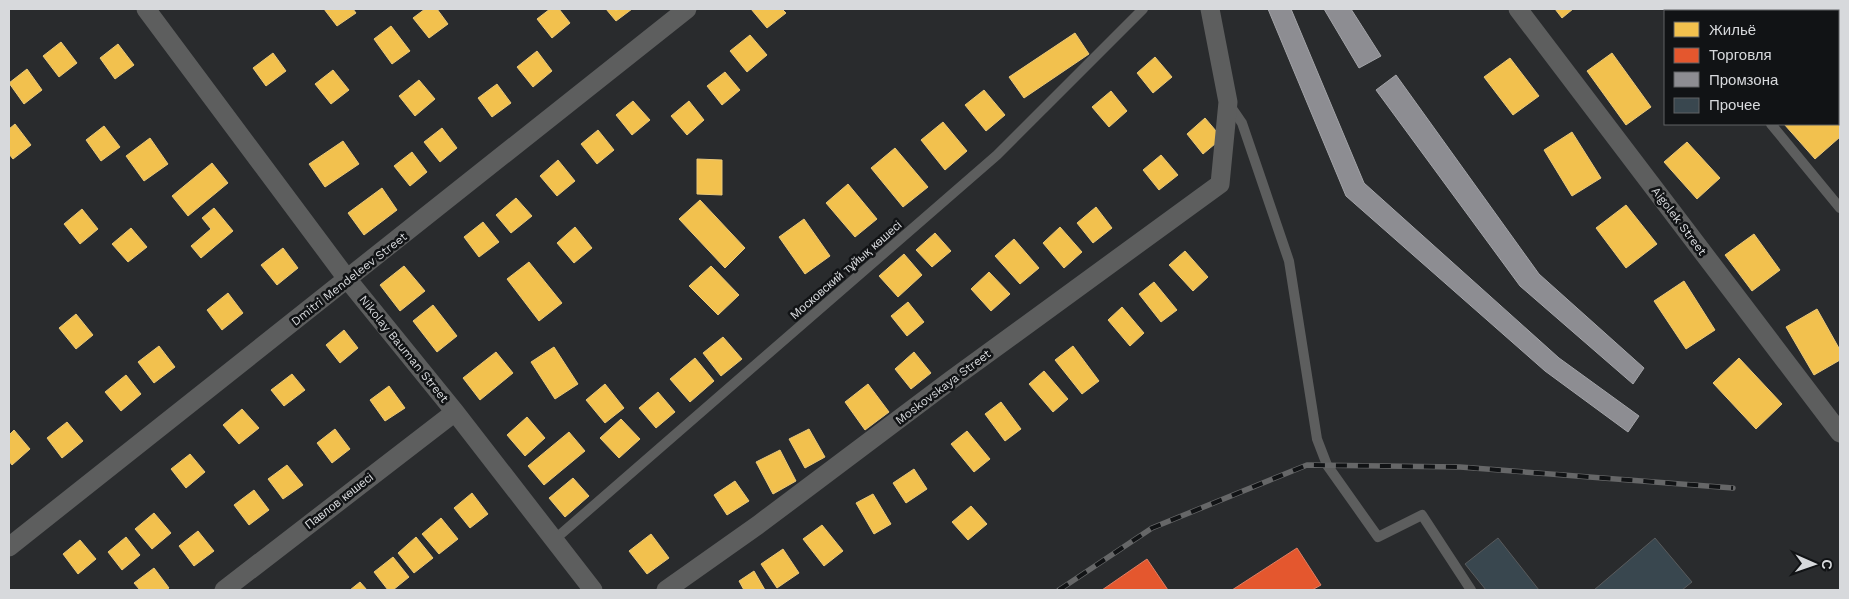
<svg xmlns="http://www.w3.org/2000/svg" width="1849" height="599" viewBox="0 0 1849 599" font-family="'Work Sans',sans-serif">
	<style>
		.homes { fill: #f2c14e; stroke: #eac879 }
		.shops { fill: #e4572e; stroke: #e07e62 }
		.industry { fill: #8d8d92; stroke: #a3a4a8 }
		.building { fill: #39474f; stroke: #595b5d }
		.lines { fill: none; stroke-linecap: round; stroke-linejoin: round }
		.service { stroke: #5d5e5e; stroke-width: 10 }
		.minor { stroke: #5d5e5e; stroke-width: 19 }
		.rail-casing { stroke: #666768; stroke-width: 5.5 }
		.rail { stroke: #111315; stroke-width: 4; stroke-dasharray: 11; stroke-linecap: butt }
		.labels { text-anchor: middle; stroke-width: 5; stroke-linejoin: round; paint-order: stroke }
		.street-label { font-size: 12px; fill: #d7d9dc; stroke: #111315 }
	</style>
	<rect width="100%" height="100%" fill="#292b2d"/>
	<path class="homes" d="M324,9H353L356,13L337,26Z
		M425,9H437L448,24L429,38L413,18Z
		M550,9H559L570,23L552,38L537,19Z
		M606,9H632L616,21Z
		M751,9H782L786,13L767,28Z
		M1555,9H1573L1562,18Z
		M391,26L410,51L392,64L374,39Z
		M1075,33L1089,54L1024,98L1009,77Z
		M750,35L767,55L747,72L730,51Z
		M61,42L77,63L59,77L43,56Z
		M118,44L134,65L115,79L100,58Z
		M537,51L552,71L533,87L517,67Z
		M273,53L286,71L266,86L253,68Z
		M1612,53L1651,107L1626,125L1587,71Z
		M1155,57L1172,77L1153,93L1137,73Z
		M1510,58L1539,96L1513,115L1484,77Z
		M27,69L42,90L24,104L9,83Z
		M333,70L349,90L331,104L315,84Z
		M725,72L740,90L722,105L707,86Z
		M419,80L435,99L415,116L399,96Z
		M1838,82L1840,85V137L1815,159L1784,124H1838Z
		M497,84L511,103L492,117L478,98Z
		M984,90L1005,115L986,131L965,105Z
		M1111,91L1127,111L1109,127L1092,107Z
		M633,101L650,120L632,135L616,115Z
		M689,101L704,120L687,135L671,116Z
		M1205,118L1222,138L1203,154L1187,134Z
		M943,122L967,151L945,170L921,140Z
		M15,124L31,145L13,159L9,154V129Z
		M104,126L120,147L101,161L86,140Z
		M442,128L457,148L440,162L424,142Z
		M598,130L614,150L597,164L581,144Z
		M1572,132L1601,178L1572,196L1544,150Z
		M150,138L168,164L144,181L126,156Z
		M343,141L359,164L325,187L309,164Z
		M1687,142L1720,178L1697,199L1664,162Z
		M895,148L928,187L903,207L871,168Z
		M412,152L427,172L410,186L394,166Z
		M1161,155L1178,175L1159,190L1143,170Z
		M697,159L722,160V195L697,194Z
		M558,160L575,181L557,196L540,176Z
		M212,163L228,183L188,216L172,196Z
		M848,184L877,219L855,237L826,203Z
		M382,188L397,210L364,235L348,213Z
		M516,198L532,216L511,233L496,215Z
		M700,200L745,248L725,268L679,219Z
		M1626,205L1657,244L1626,268L1596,228Z
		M1096,207L1112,228L1093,243L1077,223Z
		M214,208L233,231L201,258L191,246L211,229L202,218Z
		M82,209L98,229L80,244L64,224Z
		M804,219L830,256L805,274L779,237Z
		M483,222L499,242L479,257L464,237Z
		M575,227L592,248L574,263L557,243Z
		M1060,227L1082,252L1064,268L1043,243Z
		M131,228L147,247L128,262L112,244Z
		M935,233L951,251L932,267L916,250Z
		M1754,234L1780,270L1752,291L1725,255Z
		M1014,239L1039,268L1020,284L995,256Z
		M283,248L298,268L277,285L261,265Z
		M1185,251L1208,277L1193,291L1169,265Z
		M904,254L922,275L898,297L879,276Z
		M529,262L562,303L539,321L507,279Z
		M404,266L425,291L400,311L380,285Z
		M711,266L739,295L718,315L689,286Z
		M989,272L1010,294L991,311L971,289Z
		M1684,281L1715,330L1686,349L1654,301Z
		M1154,282L1177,310L1161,322L1139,294Z
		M228,293L243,313L222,330L207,310Z
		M908,302L924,322L907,336L891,316Z
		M433,305L457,336L437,352L413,321Z
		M1122,307L1144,333L1130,346L1108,320Z
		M1817,309L1840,350V360L1814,375L1786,327Z
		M76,314L93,335L76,349L59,328Z
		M344,330L358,348L340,363L326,345Z
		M723,337L742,359L721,376L703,353Z
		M159,346L175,367L154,383L138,362Z
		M1073,346L1099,381L1082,394L1055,360Z
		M554,347L578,384L555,399L531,362Z
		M496,352L513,373L480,400L463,378Z
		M914,352L931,373L911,389L895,369Z
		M695,358L714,381L690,402L670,379Z
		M1739,358L1782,404L1756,429L1713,383Z
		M1044,371L1068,399L1053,412L1029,384Z
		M292,374L305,390L284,406L271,390Z
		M126,375L141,394L121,411L105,392Z
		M605,384L624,408L605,423L586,400Z
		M868,384L889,412L865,430L845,402Z
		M389,386L405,408L385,421L370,400Z
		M658,392L675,412L656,428L639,408Z
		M1001,402L1021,429L1005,441L985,414Z
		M242,409L259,428L239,444L223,425Z
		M527,417L545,438L525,456L507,435Z
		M621,419L640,439L619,458L600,438Z
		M67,422L83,441L62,458L47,438Z
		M335,429L350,449L332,463L317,443Z
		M809,429L825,457L805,468L789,439Z
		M14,430L30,449L12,465L9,461V435Z
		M967,431L990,459L974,472L951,444Z
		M569,432L585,451L544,485L528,466Z
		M780,450L796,481L773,494L756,462Z
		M190,454L205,472L186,488L171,469Z
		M287,465L303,485L283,499L268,479Z
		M914,469L927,489L906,503L893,483Z
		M573,478L589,496L565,517L549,498Z
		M735,481L749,501L727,515L714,495Z
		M254,490L269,510L249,525L234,505Z
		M472,493L488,514L470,528L454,508Z
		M873,494L891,524L874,534L856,503Z
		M971,506L987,524L968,540L952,522Z
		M154,513L171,533L152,549L135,529Z
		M441,518L458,539L439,554L422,534Z
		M822,525L843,551L824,566L803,539Z
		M198,531L214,551L194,566L179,546Z
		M651,534L669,558L647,574L629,551Z
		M126,537L140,555L122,570L108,552Z
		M416,537L433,558L414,573L398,553Z
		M80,540L96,559L78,574L63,554Z
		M783,549L799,573L777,588L761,564Z
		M393,557L409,577L393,590H388L374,572Z
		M154,568L169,588L166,590H140L134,583Z
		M754,571L765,590H744L739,581Z
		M360,582L367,590H350Z"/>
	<path class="shops" d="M1297,548L1321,585L1312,590H1232Z
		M1147,559L1168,590H1102Z"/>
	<path class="industry" d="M1268,9H1291L1364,183L1559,358L1639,416L1628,432L1545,371L1346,196Z
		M1324,9H1351L1381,56L1359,68Z
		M1396,75L1539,274L1644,368L1633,384L1520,286L1376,90Z"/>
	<path class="building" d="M1498,538L1539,590H1486L1465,564Z
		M1655,538L1692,582L1682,590H1594Z"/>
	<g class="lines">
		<path class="service" d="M1724,9L1726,11
			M1229,104L1242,123L1289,261L1317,439L1327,465L1378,537L1422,515L1471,590
			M1771,124L1840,208
			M554,540L997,155L1143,9"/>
		<path class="minor" d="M146,9L348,280L455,412L593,590
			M1518,9L1840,433
			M9,547L687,9
			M224,590L455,412
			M666,590L758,525L951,380L1220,184L1228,102L1210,9"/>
		<g class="rail-casing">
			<path id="rail" d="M1059,590L1152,528L1307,465L1460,467L1733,488"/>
		</g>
		<use href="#rail" class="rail"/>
	</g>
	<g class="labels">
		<g class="street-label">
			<text transform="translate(1679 221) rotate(53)" y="4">Aigolek Street</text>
			<text transform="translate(846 270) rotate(-41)" y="4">Московский тұйық көшесі</text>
			<text transform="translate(349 279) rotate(-38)" y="4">Dmitri Mendeleev Street</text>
			<text transform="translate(404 349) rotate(51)" y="4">Nikolay Bauman Street</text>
			<text transform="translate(943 387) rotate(-37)" y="4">Moskovskaya Street</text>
			<text transform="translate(339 501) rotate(-38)" y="4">Павлов көшесі</text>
		</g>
	</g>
	<rect width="1849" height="599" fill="none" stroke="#d7d9dc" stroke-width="20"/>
	<rect x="1664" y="10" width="175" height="115" fill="#111315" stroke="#606265"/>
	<rect x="1674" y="22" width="25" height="15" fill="#f2c14e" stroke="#606265"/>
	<text x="1709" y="35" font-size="15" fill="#d7d9dc">Жильё</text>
	<rect x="1674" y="48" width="25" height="15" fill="#e4572e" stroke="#606265"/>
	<text x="1709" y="60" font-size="15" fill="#d7d9dc">Торговля</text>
	<rect x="1674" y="72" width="25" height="15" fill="#8d8d92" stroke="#606265"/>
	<text x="1709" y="85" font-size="15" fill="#d7d9dc">Промзона</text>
	<rect x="1674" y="98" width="25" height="15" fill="#39474f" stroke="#606265"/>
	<text x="1709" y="110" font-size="15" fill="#d7d9dc">Прочее</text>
	<g transform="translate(1814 564) rotate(92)" stroke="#111315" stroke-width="4" paint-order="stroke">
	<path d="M0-4L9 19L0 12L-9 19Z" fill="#d7d9dc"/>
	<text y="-8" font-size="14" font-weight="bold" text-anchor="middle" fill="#d7d9dc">С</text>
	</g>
</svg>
